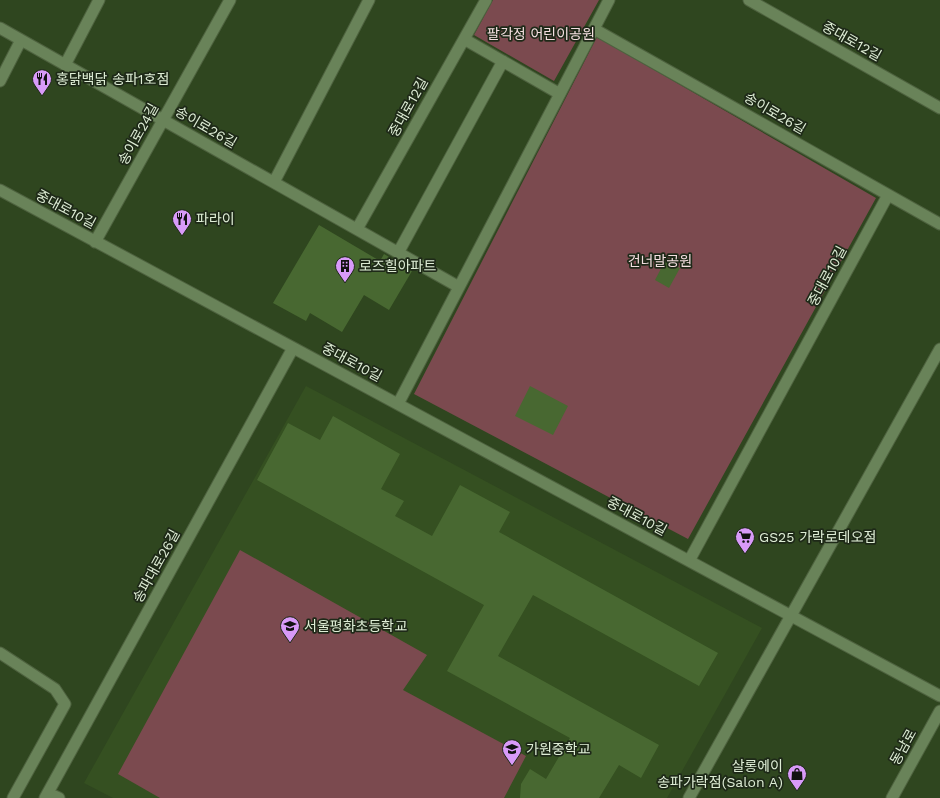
<svg xmlns="http://www.w3.org/2000/svg" width="940" height="798" viewBox="0 0 940 798" font-family="'Work Sans','Noto Sans KR',sans-serif">
	<style>
		.built { fill: #355021 }
		.green { fill: #7b4a4f }
		.building { fill: #486831 }
		.lines { fill: none; stroke-linecap: round; stroke-linejoin: round }
		.service-casing { stroke: #4e623f; stroke-width: 13 }
		.minor-casing { stroke: #4e623f; stroke-width: 13 }
		.secondary-casing { stroke: #4e623f; stroke-width: 13 }
		.service { stroke: #698359; stroke-width: 11 }
		.minor { stroke: #698359; stroke-width: 11 }
		.secondary { stroke: #698359; stroke-width: 11 }
		.labels { text-anchor: middle; stroke-width: 3.5; stroke-linejoin: round; paint-order: stroke }
		.park-label { font-size: 14px; fill: #f4dee0; stroke: #1e2918 }
		.street-label { font-size: 14px; fill: #deedd5; stroke: #1e2918 }
		.poi-label { font-size: 14px; fill: #deedd5; stroke: #1e2918; text-anchor: start }
	</style>
	<rect width="100%" height="100%" fill="#2f461f"/>
	<path class="built" d="M306,386L762,628L667,798H113L84,783Z"/>
	<path class="green" d="M493,0H599L554,81L474,35Z
		M597,37L876,198L688,539L414,394Z
		M240,550L427,655L403,690L526,756L504,798H160L118,774Z"/>
	<path class="building" d="M319,225L380,261L384,254L412,271L389,310L364,295L342,332L310,313L306,321L273,303Z
		M665,261L680,268L669,288L655,280Z
		M530,386L568,406L553,435L515,416Z
		M333,416L400,454L381,489L404,501L395,516L432,536L460,485L510,512L499,532L718,653L699,686L533,595L498,656L659,745L641,778L619,765L599,798H520L521,784L530,769L546,779L570,738L447,671L484,605L257,480L288,423L320,440Z"/>
	<g class="lines">
		<g class="service-casing">
			<path id="service" d="M0,653L55,689L65,704L13,798"/>
		</g>
		<g class="minor-casing">
			<path id="minor" d="M749,0L940,108
				M0,28L459,287
				M594,29L940,224
				M464,39L560,94
				M65,65L99,0
				M0,81L21,40
				M274,182L369,0
				M0,190L940,696
				M357,229L486,0
				M95,242L230,0
				M398,253L503,61
				M398,404L609,0
				M689,561L888,195
				M48,793L59,798
				M45,798L293,348
				M689,798L940,349"/>
		</g>
		<g class="secondary-casing">
			<path id="secondary" d="M892,798L940,711"/>
		</g>
		<use href="#service" class="service"/>
		<use href="#minor" class="minor"/>
		<use href="#secondary" class="secondary"/>
	</g>
	<defs>
		<g id="restaurant-pin" transform="scale(1)"><path d="M0 17L-7.5 6A9.5 9.5 0 1 1 7.5 6Z" fill="#d89af8" stroke="#1e2918"/><path d="M-5-6h1v4h1v-4h1v4h1v-4h1v5L-1.5 .5V6h-2V.5L-5-1ZM5-6V6H3V1.5H1.5Q1.5-4 5-6Z" fill="#111"/></g>
		<g id="building-pin" transform="scale(1)"><path d="M0 17L-7.5 6A9.5 9.5 0 1 1 7.5 6Z" fill="#d89af8" stroke="#1e2918"/><path d="M-4-6H4V6H1V3H-1V6H-4ZM-2.5-4.3h1.7v1.8h-1.7ZM.8-4.3h1.7v1.8H.8ZM-2.5-1h1.7V.8h-1.7ZM.8-1h1.7V.8H.8Z" fill="#111"/></g>
		<g id="supermarket-pin" transform="scale(1)"><path d="M0 17L-7.5 6A9.5 9.5 0 1 1 7.5 6Z" fill="#d89af8" stroke="#1e2918"/><path d="M-6-5.5h2.5l.6 2H6L4.5 2H-2.5L-4.4-4H-6ZM-1.5 3.2a1.3 1.3 0 1 0 .1 0ZM3 3.2a1.3 1.3 0 1 0 .1 0Z" fill="#111"/></g>
		<g id="school-pin" transform="scale(1)"><path d="M0 17L-7.5 6A9.5 9.5 0 1 1 7.5 6Z" fill="#d89af8" stroke="#1e2918"/><path d="M0-5L7-2L0 1L-7-2ZM-4 1L0 2.5L4 1V4Q0 6-4 4Z" fill="#111"/></g>
		<g id="shop-pin" transform="scale(1)"><path d="M0 17L-7.5 6A9.5 9.5 0 1 1 7.5 6Z" fill="#d89af8" stroke="#1e2918"/><path d="M-5-2.5h2.3a2.7 3.5 0 0 1 5.4 0H5L5.5 6h-11ZM-1.5-2.5h3a1.5 2.3 0 0 0-3 0Z" fill="#111"/></g>
	</defs>
	<g fill-rule="evenodd">
		<use href="#restaurant-pin" x="42" y="79"/>
		<use href="#restaurant-pin" x="182" y="219"/>
		<use href="#building-pin" x="345" y="266"/>
		<use href="#supermarket-pin" x="745" y="537"/>
		<use href="#school-pin" x="290" y="626"/>
		<use href="#school-pin" x="512" y="749"/>
		<use href="#shop-pin" x="797" y="774"/>
	</g>
	<g class="labels">
		<g class="park-label">
			<text x="541" y="39">팔각정 어린이공원</text>
			<text x="660" y="266">건너말공원</text>
		</g>
		<g class="street-label">
			<text transform="translate(852 41) rotate(29)" y="5">중대로12길</text>
			<text transform="translate(408 107) rotate(-61)" y="5">중대로12길</text>
			<text transform="translate(775 113) rotate(30)" y="5">송이로26길</text>
			<text transform="translate(206 127) rotate(30)" y="5">송이로26길</text>
			<text transform="translate(138 134) rotate(-61)" y="5">송이로24길</text>
			<text transform="translate(66 209) rotate(28)" y="5">중대로10길</text>
			<text transform="translate(827 276) rotate(-62)" y="5">중대로10길</text>
			<text transform="translate(352 362) rotate(28)" y="5">중대로10길</text>
			<text transform="translate(637 516) rotate(28)" y="5">중대로10길</text>
			<text transform="translate(156 566) rotate(-61)" y="5">송파대로26길</text>
			<text transform="translate(903 747) rotate(-61)" y="5">동남로</text>
		</g>
		<g class="poi-label">
			<text x="56" y="84">홍닭백닭 송파1호점</text>
			<text x="196" y="224">파라이</text>
			<text x="359" y="271">로즈힐아파트</text>
			<text x="759" y="542">GS25 가락로데오점</text>
			<text x="304" y="631">서울평화초등학교</text>
			<text x="526" y="754">가원중학교</text>
			<text x="783" y="771" text-anchor="end">살롱에이<tspan x="783" dy="16">송파가락점(Salon A)</tspan></text>
		</g>
	</g>
</svg>
